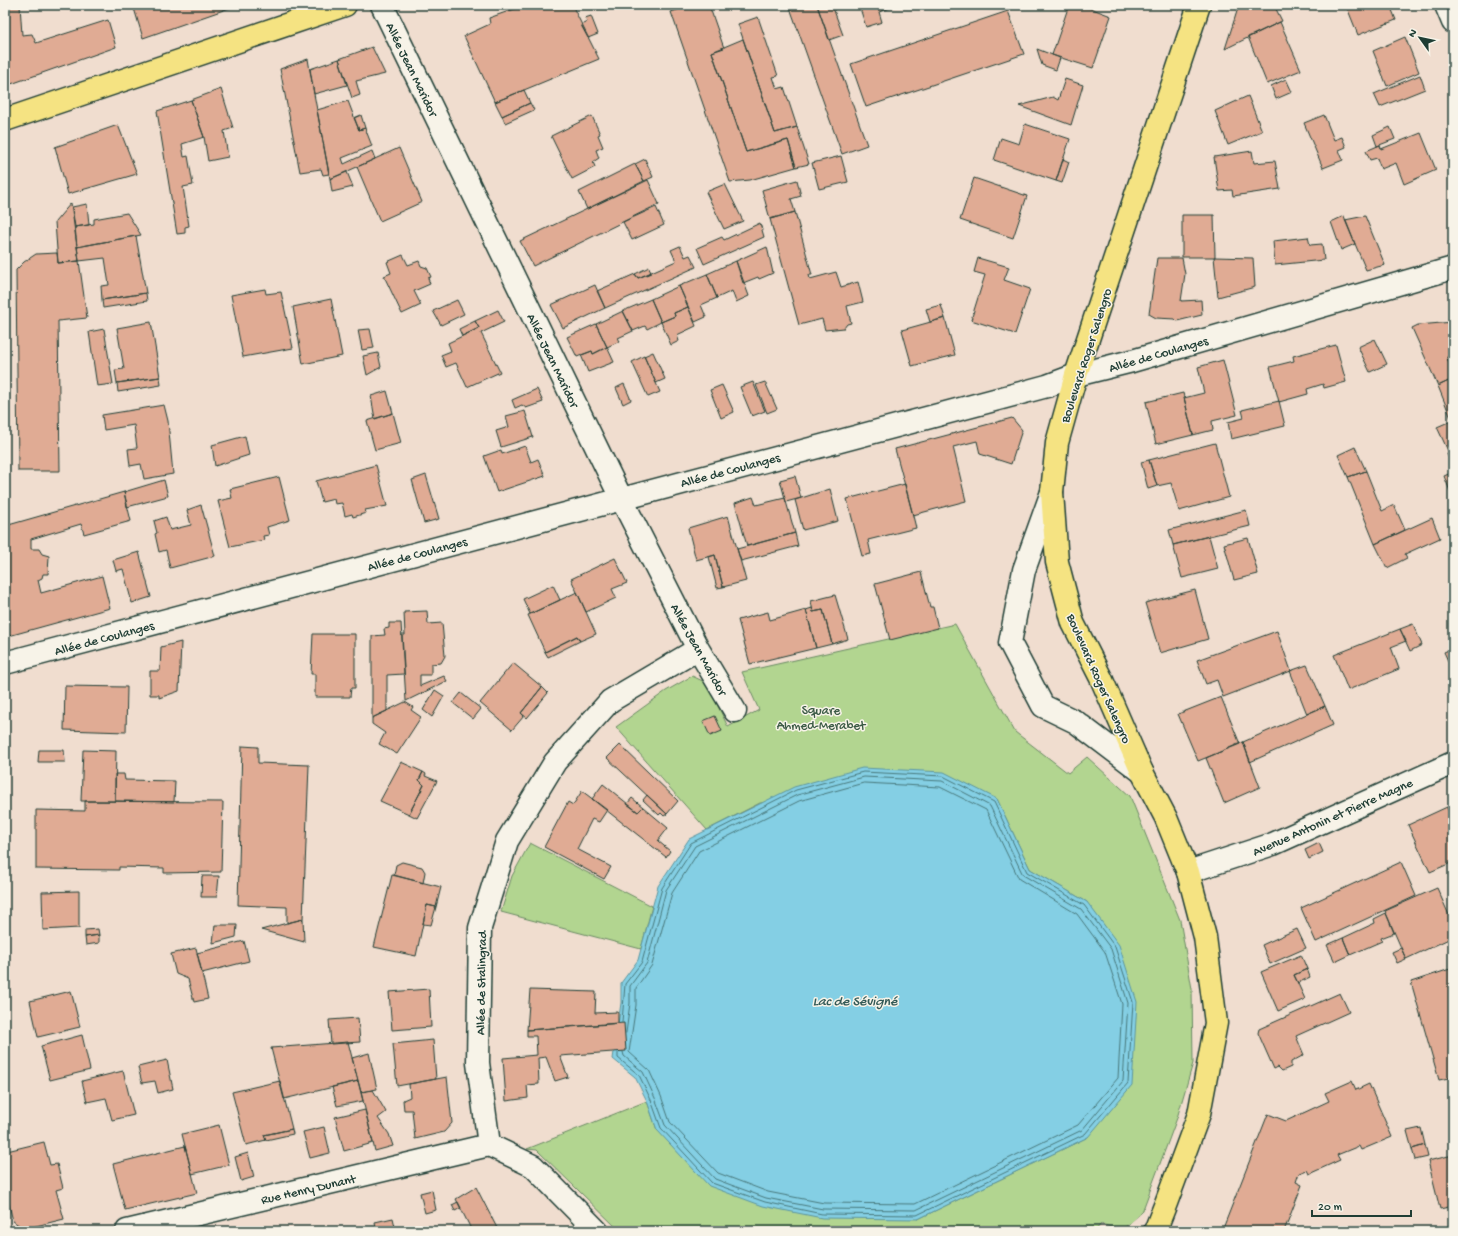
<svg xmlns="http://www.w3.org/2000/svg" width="1458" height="1236" viewBox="0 0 1458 1236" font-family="'Gochi Hand',sans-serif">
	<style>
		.green { fill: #b2d590; stroke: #688962 }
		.water { fill: #84cfe4; stroke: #5c959e }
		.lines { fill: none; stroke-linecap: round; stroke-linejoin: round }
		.shore { stroke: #47777a; stroke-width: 1 }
		.building { fill: #e0ab94; stroke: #1f3d34 }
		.minor-casing { stroke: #1f3d34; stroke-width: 25 }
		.major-casing { stroke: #1f3d34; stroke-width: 25 }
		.minor { stroke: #f7f3e8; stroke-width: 22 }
		.major { stroke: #f5e382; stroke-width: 22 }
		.labels { text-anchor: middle; stroke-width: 3; stroke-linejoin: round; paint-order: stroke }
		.street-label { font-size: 13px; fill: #1f3d34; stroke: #f7f3e8 }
		.park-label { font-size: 13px; fill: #3c5b46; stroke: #f7f3e8 }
		.water-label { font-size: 14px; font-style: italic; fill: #335a57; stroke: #f7f3e8 }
	</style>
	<rect width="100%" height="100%" fill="#f0ddcf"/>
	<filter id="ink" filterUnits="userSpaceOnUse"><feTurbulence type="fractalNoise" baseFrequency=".025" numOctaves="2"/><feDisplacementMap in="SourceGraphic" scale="8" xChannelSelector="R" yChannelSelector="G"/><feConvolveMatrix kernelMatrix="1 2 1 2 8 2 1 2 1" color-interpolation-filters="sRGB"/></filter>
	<g filter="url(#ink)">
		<path class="green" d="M955,624L1015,732L1068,773L1087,757L1130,796L1180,920L1192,989L1193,1063L1177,1118L1142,1212L1122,1230L1101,1224L1095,1231H620L537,1150L527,1149L647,1101L657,1130L918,1219L1088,1137L1087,902L1030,869L997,799L760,803L707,830L616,727L666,691L692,676L707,683L728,727L759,710L742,672Z
			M530,843L652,906L641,949L501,912L512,876Z"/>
		<path class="water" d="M862,768L944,772L997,799L1030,869L1087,902L1119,945L1137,1002L1132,1085L1088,1137L918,1219L822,1218L763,1206L709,1186L657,1130L647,1101L635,1077L613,1059L621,1003V983L638,960L658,886L689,839L794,787Z"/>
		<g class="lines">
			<path class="shore" d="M864,783L940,787L986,810L1019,879L1077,914L1105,952L1122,1004L1118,1078L1078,1125L915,1204L824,1203L768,1192L718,1173L670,1122L661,1096L649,1070L629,1052L636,1005V988L652,965L672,893L699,851L799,801Z
				M623,1052L624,1056L643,1072L655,1098L665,1125L715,1179L766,1198L823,1209L916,1210L1082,1130L1123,1081L1128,1003L1111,949L1081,909L1023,875L990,806L942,781L864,777L797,795L695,846L666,890L647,963L630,986V1003L626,1033
				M618,1053V1058L639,1075L651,1100L661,1128L712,1183L765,1202L822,1214L917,1215L1085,1134L1128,1083L1133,1002L1115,947L1084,905L1027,872L994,802L943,776L863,772L796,790L691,843L662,888L642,962L625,984L622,1022"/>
		</g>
		<path class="building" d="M5,5H20L22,35L32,34L36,43L108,20L116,47L11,84L5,83Z
			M133,5H238L143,38Z
			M526,5H572L599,59L495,102L464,36L490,24L489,18Z
			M692,5H709L724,48L712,52L746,152L788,140L796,167L750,180L730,182L671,12Z
			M789,5H817L867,145L842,154Z
			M817,5H832L843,35L829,40Z
			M859,5H899L879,12L882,22L866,27Z
			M1069,5H1082L1111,16L1093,68L1052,55Z
			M1239,5H1278L1275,7L1282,21L1225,49Z
			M1346,5H1390L1396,20L1358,35Z
			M1008,11L1024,54L866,107L851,64Z
			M591,16L598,34L588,38L581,25L587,22L585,18Z
			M758,17L778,76L773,77L777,89L784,87L797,127L775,133L738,24Z
			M1280,22L1301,70L1267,84L1248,37Z
			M1405,37L1419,72L1387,86L1373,51Z
			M743,39L775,133L797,127L809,164L796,167L788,140L746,152L712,52Z
			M372,47L385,74L356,81L360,95L352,98L339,59Z
			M1037,49L1060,58L1056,70L1042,65Z
			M308,59L314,94L329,174L323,175L321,169L300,172L280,69Z
			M339,59L347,85L314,94L310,69Z
			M1420,75L1425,89L1380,107L1374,94Z
			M1065,79L1083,85L1071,125L1019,106L1053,97L1058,100Z
			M1286,79L1292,92L1276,99L1271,86Z
			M221,89L233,128L224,131L228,157L208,161L204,137L191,100Z
			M524,90L530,103L502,116L495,102Z
			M1248,96L1262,131L1228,145L1215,111Z
			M191,100L204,137L182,144L184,157L188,156L193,185L183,187L189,226L185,227V233L177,234L157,111Z
			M348,101L359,130L365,128L372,146L342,158L344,164L372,151L375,159L330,179L317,110Z
			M530,103L534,110L505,123L502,116Z
			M361,115L365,128L359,130L354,118Z
			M1324,115L1334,140L1342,137L1346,147L1339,150L1343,160L1323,168L1304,123Z
			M592,116L600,134L598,135L603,147L596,150L599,158L593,162L595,167L572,179L551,136Z
			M1025,124L1070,139L1056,181L994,160L1001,138L1019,144Z
			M118,125L137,174L68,194L55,147Z
			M1390,127L1395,139L1377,146L1373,135Z
			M1421,133L1436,170L1404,184L1396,163L1381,169L1377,158L1370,160L1366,151L1380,145L1381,149Z
			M399,148L422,202L380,221L357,167Z
			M1252,151L1254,163L1275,161L1280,189L1233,196L1232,190L1219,191L1214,157Z
			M841,156L848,182L819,189L812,163Z
			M645,159L653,177L644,181L635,164Z
			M1063,159L1069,162L1062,183L1056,181Z
			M635,164L644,181L587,209L579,192Z
			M347,172L353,187L332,192L330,179Z
			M974,178L1027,196L1013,238L960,220Z
			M648,180L659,204L533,266L520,241Z
			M797,180L801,196L791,199L795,212L770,219L762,190Z
			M725,184L743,221L724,229L706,192Z
			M71,203L79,261L58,263L55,222Z
			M87,204L89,225L75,227L72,207Z
			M656,207L664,225L632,240L623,222Z
			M795,212L812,275H809L810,279L836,272L841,287L858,282L863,302L847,306L851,323L847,324L844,328L825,330L822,319L799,325L770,219Z
			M127,213L141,235L77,247L75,227L94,224V219Z
			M1182,215H1214L1215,257H1182Z
			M1344,216L1355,244L1341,250L1331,222Z
			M1365,216L1385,265L1366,270L1345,220Z
			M760,223L764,237L704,264L697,248L722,237L724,240Z
			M136,236L146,293L102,300L101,286L109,285L105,258L79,261L77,247Z
			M1308,237L1310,245L1322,244L1324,260L1275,265L1273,241Z
			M680,246L685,257L690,255L696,267L605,308L597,291L635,274L638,278L676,261L671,250Z
			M767,247L773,273L759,279L758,277L743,283L736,261Z
			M57,253L58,263L79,261L87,318L58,321L60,471H18L16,270L24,262L36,254Z
			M403,255L408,265L419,261L421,266L427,268L431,277L428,278L430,284L414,291L421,305L402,314L384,276L391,273L387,262Z
			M1214,257L1253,258L1255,287L1218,297Z
			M978,258L1009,267L1004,280L1030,289L1015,334L971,320L985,275L974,272Z
			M1157,258H1182L1185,274L1181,301L1201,300L1202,315L1177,321L1175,319L1156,318L1149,314Z
			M736,261L749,296L736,302L732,291L717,298L707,274Z
			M649,267L651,273L638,278L635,274Z
			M707,274L717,298L701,305L706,317L695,322L679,286Z
			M595,285L605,308L563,328L551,305Z
			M679,286L688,307L674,313L675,316L661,322L651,299Z
			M265,289L266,294L281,292L293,348L243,357L231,295Z
			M146,293L147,301L103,308L102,300Z
			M331,299L342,356L303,364L293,307Z
			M651,299L661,322L647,329L645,326L633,331L623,311Z
			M457,300L464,314L441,325L433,311Z
			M941,305L945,318L930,322L926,309Z
			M688,307L696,326L677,335L679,341L671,345L661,322L675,316L674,313Z
			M498,310L504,322L481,333L500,372L467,387L456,363L446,367L441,355L451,351L448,343L479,328L475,321Z
			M623,311L633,331L618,338L620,341L607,347L596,324Z
			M945,318L955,355L912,366L902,330Z
			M475,321L479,328L462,336L459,329Z
			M151,322L160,377L117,383L115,370L124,369L117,328Z
			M1453,322V356L1447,357L1453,373V379L1438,386L1412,328L1418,325Z
			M596,324L607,347L593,354L592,351L577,357L567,337Z
			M104,329L113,384L97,386L89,332Z
			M370,329L374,348L362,350L358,330Z
			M1375,339L1387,364L1370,372L1358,347Z
			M1336,345L1346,382L1324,388L1323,384L1307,389L1308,394L1279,402L1270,367L1294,361L1293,356Z
			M607,347L614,362L588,372L581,355L592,351L593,354Z
			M653,352L665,379L656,383L644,356Z
			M378,353L381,367L367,375L363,356Z
			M644,356L660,392L648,397L632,362Z
			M1453,356V373L1447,357Z
			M1223,360L1237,415L1212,421L1213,430L1193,435L1184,398L1204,393L1198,367Z
			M160,377L161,385L118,392L117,383Z
			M1453,379V417L1451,418L1438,386Z
			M753,382L765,411L752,416L740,387Z
			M765,382L777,409L767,413L756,385Z
			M624,384L631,400L623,404L616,388Z
			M722,385L734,412L721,418L710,390Z
			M537,389L543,402L526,408L522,405L515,408L512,400Z
			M387,391L393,413L375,419L371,396Z
			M1183,393L1193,435L1156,444L1146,402Z
			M1279,401L1285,426L1231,439L1228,422L1244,418L1242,410Z
			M164,405L168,421L173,474L144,479L141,464L130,466L128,449L137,448L134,425L104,430L102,415Z
			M525,411L533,437L501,447L496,431L509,427L506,416Z
			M393,413L401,443L375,450L367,421Z
			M1012,418L1022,430L1011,464L980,454L977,441L953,447L966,501L913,515L895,449Z
			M1453,420V468L1447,454L1449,453L1437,427Z
			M245,436L249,455L215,466L212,445Z
			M1215,443L1229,497L1179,511L1171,483L1157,486L1149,460Z
			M525,446L531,462L538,459L545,476L497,492L484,456L501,450L502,454Z
			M1355,447L1366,471L1348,477L1338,455Z
			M1149,460L1157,486L1148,489L1141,462Z
			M376,465L387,506L365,510L366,513L353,517L352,514L345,516L342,503L335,504L334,499L322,502L316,481Z
			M1366,471L1382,511L1394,505L1405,530L1375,544L1348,477Z
			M1453,472V489L1450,491L1444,476Z
			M426,475L439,519L424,523L412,480Z
			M795,476L801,498L786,502L780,480Z
			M279,477L290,520L267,527L269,535L263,536L264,540L230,547L218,501L232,498L230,489Z
			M164,480L168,496L127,507L124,492Z
			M905,484L916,528L868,540L871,554L862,556L847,499Z
			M830,489L838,521L803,530L795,500Z
			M124,492L131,521L84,534L81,524L31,539V549H39L42,554L49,556L48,574H43L42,578L38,580L41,593L102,576L110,608L5,637V526Z
			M753,497L756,505L785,498L795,533L747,546L735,503Z
			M201,505L215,556L170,568L166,550L159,552L155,534L157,533L154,521L166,517L170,530L191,525L187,510Z
			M1246,510L1250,526L1173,545L1169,530Z
			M728,516L746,581L723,587L715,555L696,560L688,528Z
			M1432,518L1440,538L1405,554L1407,558L1387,568L1375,544Z
			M795,533L798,546L741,561L737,549Z
			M1209,536L1218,569L1182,578L1173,545Z
			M1248,538L1258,574L1234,580L1224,544Z
			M139,552L151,597L132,603L123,569L116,571L113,560Z
			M715,555L723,587L717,588L709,557Z
			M615,558L627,583L612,589L616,598L586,612L571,579Z
			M921,572L930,607H933L938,628L890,640L875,584Z
			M553,585L560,600L530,614L523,599Z
			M1195,590L1208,639L1160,653L1145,603Z
			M577,592L596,634L580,641L577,636L545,652L528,615Z
			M835,595L848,639L832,644L823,610L813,612L811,601Z
			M812,608L813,612L823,610L832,644L816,648L806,610Z
			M806,610L816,648L750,664L738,620L768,612L770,620Z
			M427,611L428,624L442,623L445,656L441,663L431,664V675H420V686L444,676L447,681L406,701L402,635H405L404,612Z
			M389,623H401L404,674L387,675V711L372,718V636L385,635L384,629L389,628Z
			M1413,624L1422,645L1410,651L1400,629Z
			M1400,629L1406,641L1391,647L1399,669L1348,690L1334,655Z
			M1277,631L1291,671L1223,697L1217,680L1206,684L1197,660Z
			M313,634H355V688H351L350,697H315V674H311Z
			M577,636L580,641L548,657L545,652Z
			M181,642L179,691L159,698V695H150V671H160L161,647Z
			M1453,648V672L1444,652Z
			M513,663L542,687L521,713L524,716L512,730L480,703Z
			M1307,665L1325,706L1307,714L1290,671Z
			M65,686L127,687L126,732L64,730Z
			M542,687L548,693L527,718L521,713Z
			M435,690L444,696L432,717L423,710Z
			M461,693L481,709L473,719L453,703Z
			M1221,697L1240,744L1198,761L1178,714Z
			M405,702L413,707L411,710L421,717L397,754L379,744L385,733L372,724V718Z
			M1325,706L1333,725L1250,762L1243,742Z
			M715,716L722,731L710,736L703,721Z
			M1243,742L1260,787L1224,803L1206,758Z
			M620,745L678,801L667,814L607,758Z
			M242,746L258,747V763L309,765L303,919L287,923V907L238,905Z
			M39,750H64L65,762H38Z
			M83,750L116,751L115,801H81Z
			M401,762L423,772L419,780L424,785L409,814L380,801Z
			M423,772L426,774L425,776L437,781L417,818L409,814L424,785L419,780Z
			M115,774H124L125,780L175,781L174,802L115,801Z
			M603,784L638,812L643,807L668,828L658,841L670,851L666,857L592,799Z
			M582,791L607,810L599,822L592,819L577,849L611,867L604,879L544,847L568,802L573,805Z
			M647,795L667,814L664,816L661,813L659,815L643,800Z
			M632,798L643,807L638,812L627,804Z
			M85,801L223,802L221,872L164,873V868L119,867V870L36,869V810L85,811Z
			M1447,807L1453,822V862L1430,872L1408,825Z
			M1319,843L1323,852L1309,859L1305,850Z
			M402,862L422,867L425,872L423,883L394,875L396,865Z
			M1401,862L1416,896L1316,942L1301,908Z
			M392,875L441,887L436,907L427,905L416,956L374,947Z
			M202,876H219L217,897H201Z
			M1437,888L1453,924V937L1406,959L1385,911Z
			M79,891V928L43,930L42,892Z
			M427,905L436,907L431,925L423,924Z
			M1386,913L1394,933L1381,938L1382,941L1350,955L1343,938L1375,923L1374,919Z
			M303,919L304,942L261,930L287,923Z
			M215,925H237L236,937L213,943Z
			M98,929L99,935L85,937V930Z
			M1297,929L1306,948L1270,964L1262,945Z
			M99,935V943L86,945L85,937Z
			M1343,938L1350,955L1335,962L1327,945Z
			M244,941L249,961L202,973L197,953Z
			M196,948L208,999L194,1002L188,979L176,974L171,954Z
			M1401,948L1406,959L1397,963L1392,952Z
			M1301,955L1307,969L1294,975L1305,999L1278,1011L1261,972Z
			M1453,968V1077L1439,1080L1411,982Z
			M1307,969L1310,977L1298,983L1294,975Z
			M429,989L431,1027L392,1030L389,992Z
			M530,990L596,992L595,1013L618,1012V1023L527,1030Z
			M71,991L80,1027L38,1037L30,1001Z
			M1340,993L1349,1012L1296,1036L1304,1055L1291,1062V1067L1282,1071L1278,1067L1274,1069L1258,1033L1259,1029Z
			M358,1018L360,1042L331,1044L329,1020Z
			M624,1023L626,1051L560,1056L568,1077L555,1081L546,1057L538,1058L539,1084L527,1085L528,1098L506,1101L503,1058L537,1055L536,1036H527V1030Z
			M82,1035L90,1070L50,1080L41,1046Z
			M433,1040L436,1079L397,1086L393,1044Z
			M348,1042L358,1081L284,1099L271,1048Z
			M369,1053L377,1089L361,1092L352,1058Z
			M167,1060L173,1089L158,1093L155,1081L142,1083L138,1067Z
			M123,1071L134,1115L112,1120L106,1098L87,1102L82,1081Z
			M447,1077L452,1123L444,1132L415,1139L412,1110H404L403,1100L410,1097L409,1084Z
			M280,1081L292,1129L264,1135L266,1140L246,1145L232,1092Z
			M358,1081L363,1101L337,1106L332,1087Z
			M1352,1081L1356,1090L1369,1084L1392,1137L1361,1150L1359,1146L1337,1155L1340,1160L1309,1174L1307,1170L1299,1173L1296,1182L1302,1185L1284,1231H1222L1268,1114L1286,1121L1329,1101L1325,1093Z
			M373,1090L386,1112L378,1118L389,1134L393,1146L375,1151L361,1092Z
			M365,1110L373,1143L344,1151L335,1117Z
			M219,1125L229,1165L192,1174L182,1134Z
			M324,1127L330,1153L310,1158L303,1132Z
			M1421,1128L1425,1145L1412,1149L1407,1131Z
			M292,1129L293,1134L266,1140L264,1135Z
			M44,1142L50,1165L57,1164L63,1188L56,1190L64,1219L24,1229L13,1221L7,1197V1151Z
			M1425,1145L1428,1157L1415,1160L1412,1149Z
			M185,1146L197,1193L125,1210L113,1164Z
			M248,1153L254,1177L241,1181L235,1157Z
			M1453,1155V1206L1440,1209L1428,1161Z
			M476,1187L497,1228L498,1231H472L456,1199Z
			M432,1190L436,1210L425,1213L420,1193Z
			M458,1202L461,1208L455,1211L452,1205Z
			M393,1218L396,1231L410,1227L411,1231H377L375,1222Z
			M373,1227L374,1231H359Z"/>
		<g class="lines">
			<g class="minor-casing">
				<path id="minor" d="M382,5L621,498L698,649L735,711
					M1446,5L1453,22
					M1052,492L1024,570L1010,643L1043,706L1076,722L1142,772
					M5,663L1047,386L1076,375L1132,361L1453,268
					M1188,872L1273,844L1453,763
					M489,1145L478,1063L480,928L507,841L555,762L610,701L698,649
					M489,1145L533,1166L597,1231
					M127,1231L489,1145"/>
			</g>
			<g class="major-casing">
				<path id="major" d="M5,120L345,5
					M1155,1231L1166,1203L1199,1114L1216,1023L1205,937L1188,872L1166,818L1142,772L1101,678L1073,623L1057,562L1052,492L1057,443L1076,375L1199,5"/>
			</g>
			<use href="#minor" class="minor"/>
			<use href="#major" class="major"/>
		</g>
	</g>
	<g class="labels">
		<g class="street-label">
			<text transform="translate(413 69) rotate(64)" y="5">Allée Jean Maridor</text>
			<text transform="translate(1158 353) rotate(-16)" y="5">Allée de Coulanges</text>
			<text transform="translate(1085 355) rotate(-72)" y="5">Boulevard Roger Salengro</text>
			<text transform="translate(554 360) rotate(64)" y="5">Allée Jean Maridor</text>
			<text transform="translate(730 469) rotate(-15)" y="5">Allée de Coulanges</text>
			<text transform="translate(417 553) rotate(-15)" y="5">Allée de Coulanges</text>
			<text transform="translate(104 637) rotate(-15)" y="5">Allée de Coulanges</text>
			<text transform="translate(700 649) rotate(61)" y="5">Allée Jean Maridor</text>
			<text transform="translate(1100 678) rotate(66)" y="5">Boulevard Roger Salengro</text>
			<text transform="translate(1332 816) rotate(-24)" y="5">Avenue Antonin et Pierre Magne</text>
			<text transform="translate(480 983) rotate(-89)" y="5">Allée de Stalingrad</text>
			<text transform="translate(308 1188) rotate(-13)" y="5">Rue Henry Dunant</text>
		</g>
		<g class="park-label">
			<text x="821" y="714">Square<tspan x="821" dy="15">Ahmed-Merabet</tspan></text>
		</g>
		<g class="water-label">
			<text x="855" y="1005">Lac de Sévigné</text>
		</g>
	</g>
	<rect width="1458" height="1236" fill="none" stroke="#f7f3e8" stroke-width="20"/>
	<rect x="10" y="10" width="1438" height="1216" fill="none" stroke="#1f3d34" stroke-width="1.5" filter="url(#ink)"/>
	<g transform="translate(1420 38) rotate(303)" stroke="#f7f3e8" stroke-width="3" paint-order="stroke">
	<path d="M0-3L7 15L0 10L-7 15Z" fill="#1f3d34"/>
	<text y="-6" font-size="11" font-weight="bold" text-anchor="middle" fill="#1f3d34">N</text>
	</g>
	<path d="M1312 1210v6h99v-6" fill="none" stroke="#1f3d34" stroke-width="2"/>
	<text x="1318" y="1210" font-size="12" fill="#1f3d34" stroke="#f7f3e8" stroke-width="3" paint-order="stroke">20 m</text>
</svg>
